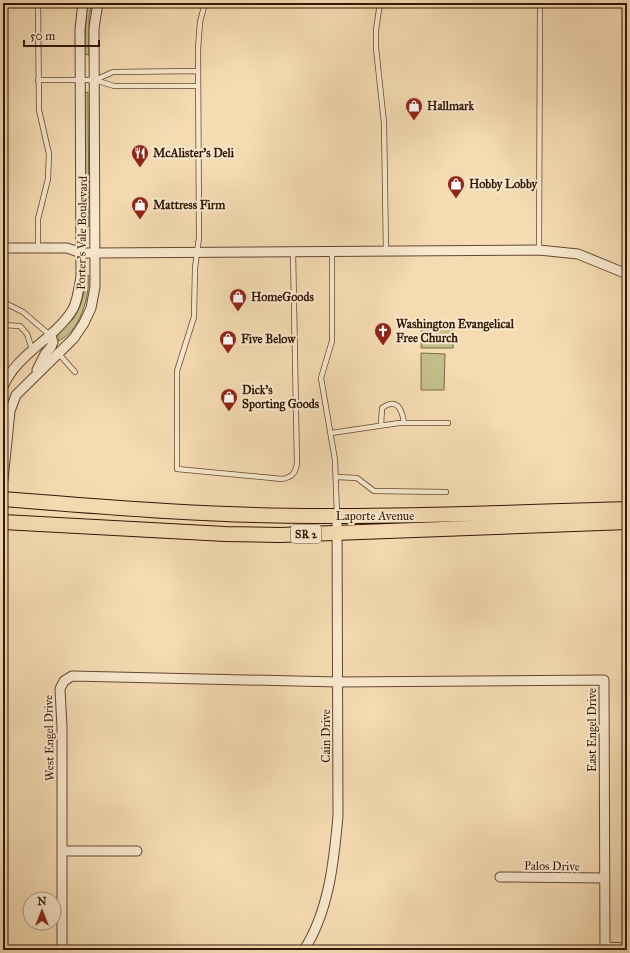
<svg xmlns="http://www.w3.org/2000/svg" width="630" height="953" viewBox="0 0 630 953" font-family="'IM FELL Great Primer',serif">
	<style>
		.green { fill: #c2be88; stroke: #7b6a47 }
		.lines { fill: none; stroke-linecap: round; stroke-linejoin: round }
		.lane-casing { stroke: #644731; stroke-width: 6 }
		.street-casing { stroke: #644731; stroke-width: 11 }
		.primary-casing { stroke: #341606; stroke-width: 16 }
		.lane { stroke: #f8e8cd; stroke-width: 4.5 }
		.street { stroke: #f8e8cd; stroke-width: 9 }
		.primary { stroke: #f5dbb2; stroke-width: 14 }
		.labels { text-anchor: middle; stroke-width: 4; stroke-linejoin: round; paint-order: stroke }
		.shield { fill: #f8e8cd; stroke: #6f5542; stroke-width: 1 }
		.shield-label { font-size: 11px; font-weight: bold; fill: #341606 }
		.poi-label { font-size: 12px; font-weight: bold; fill: #341606; stroke: #f8e8cd; text-anchor: start }
		.street-label { font-size: 12px; fill: #341606; stroke: #f8e8cd }
	</style>
	<rect width="100%" height="100%" fill="#f5dbb2"/>
	<filter id="stains"><feTurbulence type="fractalNoise" baseFrequency=".005" numOctaves="4"/><feColorMatrix values="0 0 0 0 .2 0 0 0 0 .09 0 0 0 0 .02 0 0 0 .5 -.17"/></filter>
	<radialGradient id="worn" r=".72"><stop offset=".6" stop-color="#630" stop-opacity="0"/><stop offset="1" stop-color="#630" stop-opacity=".3"/></radialGradient>
	<path class="green" d="M88,3H92L89,17V55L85,54L86,13Z
		M88,92L89,226L87,227L86,226L85,93Z
		M87,275L89,276C89,298 80,332 58,341C56,331 67,326 73,319C83,305 84,291 87,275Z
		M422,325L454,326L453,348H421Z
		M421,353L445,354L444,390H421Z"/>
	<g class="lines">
		<g class="lane-casing">
			<path id="lane" d="M38,3L39,110L49,154L48,179L38,219V248
				M205,3L200,22L198,49L199,238L195,268L194,317L177,371V469L282,479C292,477 295,474 297,464L293,252
				M380,3L376,30V48L384,123L386,251
				M198,71L113,72L95,80L114,86H198
				M38,80H95
				M539,250L540,3
				M332,252V341L321,378L335,460L337,515
				M3,302L23,312L51,336
				M3,325L20,326L27,334L32,349
				M58,353L75,372
				M381,425L382,408C397,397 402,409 404,423
				M331,433L399,423H448
				M337,477L357,478L374,491L446,492"/>
		</g>
		<g class="street-casing">
			<path id="street" d="M3,248H67L81,253H95L539,250L578,254L627,274
				M37,370L45,354L51,347L53,342L51,336
				M3,387C16,354 55,339 73,309C78,299 79,287 81,276L80,29L83,3
				M3,480L10,411L16,395L74,338L84,323L91,308L95,287L94,28L98,3
				M63,851H137
				M500,877L605,878
				M605,947L627,948
				M62,950V727L60,689L64,681L72,676L338,682L604,680L605,950
				M304,950C329,911 334,861 338,816L337,516"/>
		</g>
		<g class="primary-casing">
			<path id="primary" d="M3,499C114,508 226,517 338,516C435,516 531,512 627,509
				M3,522L225,534L280,535L627,522"/>
		</g>
		<use href="#lane" class="lane"/>
		<use href="#street" class="street"/>
		<use href="#primary" class="primary"/>
	</g>
	<defs>
		<g id="shop-pin" transform="scale(0.9)"><path d="M0 17L-7.5 6A9.5 9.5 0 1 1 7.5 6Z" fill="#8f2418" stroke="#f8e8cd"/><path d="M-5-2.5h2.3a2.7 3.5 0 0 1 5.4 0H5L5.5 6h-11ZM-1.5-2.5h3a1.5 2.3 0 0 0-3 0Z" fill="#fff"/></g>
		<g id="restaurant-pin" transform="scale(0.9)"><path d="M0 17L-7.5 6A9.5 9.5 0 1 1 7.5 6Z" fill="#8f2418" stroke="#f8e8cd"/><path d="M-5-6h1v4h1v-4h1v4h1v-4h1v5L-1.5 .5V6h-2V.5L-5-1ZM5-6V6H3V1.5H1.5Q1.5-4 5-6Z" fill="#fff"/></g>
		<g id="church-pin" transform="scale(0.9)"><path d="M0 17L-7.5 6A9.5 9.5 0 1 1 7.5 6Z" fill="#8f2418" stroke="#f8e8cd"/><path d="M-1.2-6h2.4v3.5h3.3v2.4h-3.3V6h-2.4V-.1h-3.3v-2.4h3.3Z" fill="#fff"/></g>
	</defs>
	<g fill-rule="evenodd">
		<use href="#shop-pin" x="414" y="106"/>
		<use href="#restaurant-pin" x="140" y="153"/>
		<use href="#shop-pin" x="456" y="184"/>
		<use href="#shop-pin" x="140" y="205"/>
		<use href="#shop-pin" x="238" y="297"/>
		<use href="#church-pin" x="383" y="331"/>
		<use href="#shop-pin" x="228" y="339"/>
		<use href="#shop-pin" x="229" y="397"/>
	</g>
	<g class="labels">
		<rect class="shield" x="291" y="525" width="30" height="18" rx="3"/>
		<g class="shield-label">
			<text x="306" y="538">SR 2</text>
		</g>
		<g class="poi-label">
			<text x="427" y="110">Hallmark</text>
			<text x="153" y="157">McAlister's Deli</text>
			<text x="469" y="188">Hobby Lobby</text>
			<text x="153" y="209">Mattress Firm</text>
			<text x="251" y="301">HomeGoods</text>
			<text x="396" y="328">Washington Evangelical<tspan x="396" dy="14">Free Church</tspan></text>
			<text x="241" y="343">Five Below</text>
			<text x="242" y="394">Dick's<tspan x="242" dy="14">Sporting Goods</tspan></text>
		</g>
		<g class="street-label">
			<text transform="translate(82 233) rotate(-89)" y="4">Porter's Vale Boulevard</text>
			<text x="375" y="520">Laporte Avenue</text>
			<text transform="translate(592 730) rotate(-90)" y="4">East Engel Drive</text>
			<text transform="translate(326 736) rotate(-90)" y="4">Cain Drive</text>
			<text transform="translate(49 738) rotate(-91)" y="4">West Engel Drive</text>
			<text transform="translate(552 866) rotate(1)" y="4">Palos Drive</text>
		</g>
	</g>
	<rect width="630" height="953" fill="none" stroke="#f5dbb2" stroke-width="16"/>
	<rect x="4" y="4" width="622" height="945" fill="none" stroke="#341606" stroke-width="2"/>
	<rect x="8" y="8" width="614" height="937" fill="none" stroke="#341606"/>
	<g transform="translate(42 911)"><circle r="19" fill="#f8e8cd" stroke="#aa947d"/>
	<path d="M0-3L7 15L0 10L-7 15Z" fill="#8f2418"/>
	<text y="-6" font-size="11" font-weight="bold" text-anchor="middle" fill="#341606">N</text>
	</g>
	<path d="M24 40v6h75v-6" fill="none" stroke="#341606" stroke-width="2"/>
	<text x="30" y="40" font-size="12" fill="#341606" stroke="#f8e8cd" stroke-width="3" paint-order="stroke">50 m</text>
	<rect width="100%" height="100%" filter="url(#stains)"/>
	<rect width="100%" height="100%" fill="url(#worn)"/>
</svg>
